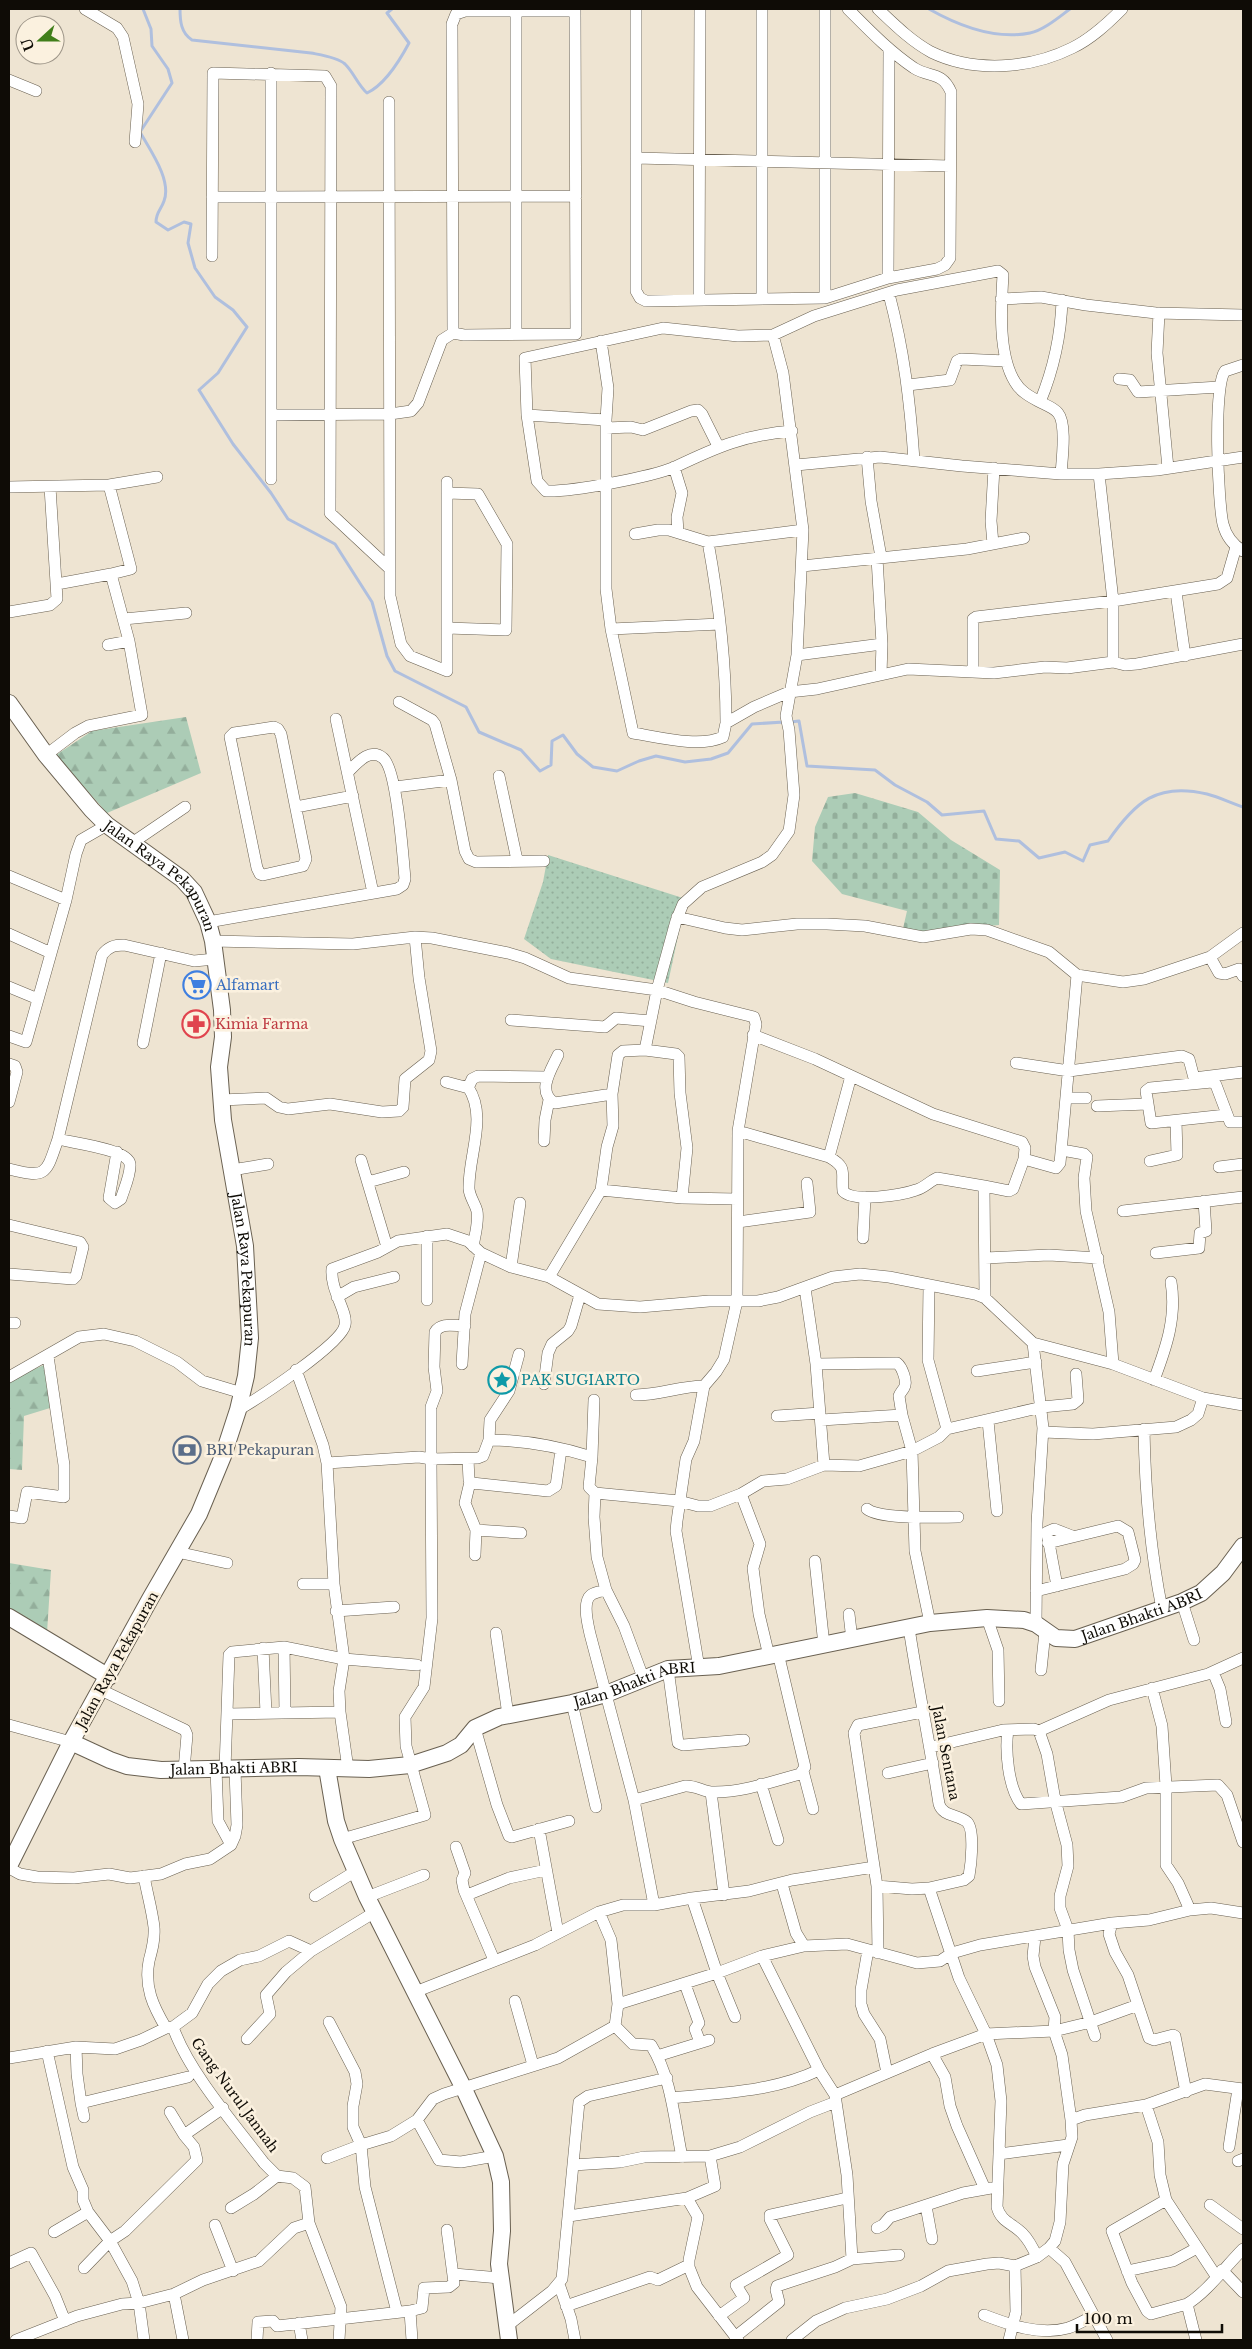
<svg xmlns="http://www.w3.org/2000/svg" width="1252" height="2349" viewBox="0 0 1252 2349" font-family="'Libre Baskerville',serif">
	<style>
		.grass { fill: url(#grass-dots) }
		.forest { fill: url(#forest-firs) }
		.cemetery { fill: url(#cemetery-stones) }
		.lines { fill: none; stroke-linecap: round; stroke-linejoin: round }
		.stream { stroke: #afbfde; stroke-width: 3 }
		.street-casing { stroke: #696051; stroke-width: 12 }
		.secondary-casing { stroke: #696051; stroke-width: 18 }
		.street { stroke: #fff; stroke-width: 11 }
		.secondary { stroke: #fff; stroke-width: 16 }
		.labels { text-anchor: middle; stroke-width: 5; stroke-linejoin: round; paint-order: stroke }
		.street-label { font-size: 14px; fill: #0f0c06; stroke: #fbf1df }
		.shop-label { font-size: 14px; fill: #366cbe; stroke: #fbf1df; text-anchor: start }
		.health-label { font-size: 14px; fill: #be3a42; stroke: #fbf1df; text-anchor: start }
		.culture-label { font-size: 14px; fill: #0d838f; stroke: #fbf1df; text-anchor: start }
		.service-label { font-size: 14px; fill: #4e5e75; stroke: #fbf1df; text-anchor: start }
	</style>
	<defs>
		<pattern id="grass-dots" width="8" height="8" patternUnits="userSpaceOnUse" patternTransform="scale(1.25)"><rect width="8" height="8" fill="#acccb6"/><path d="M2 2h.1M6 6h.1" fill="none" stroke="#93ae9b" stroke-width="1.8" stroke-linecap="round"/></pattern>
		<pattern id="forest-firs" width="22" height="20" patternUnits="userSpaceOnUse" patternTransform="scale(1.25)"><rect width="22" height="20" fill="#acccb6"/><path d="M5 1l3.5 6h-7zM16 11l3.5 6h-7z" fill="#93ae9b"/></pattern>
		<pattern id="cemetery-stones" width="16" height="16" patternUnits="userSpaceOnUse" patternTransform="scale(1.25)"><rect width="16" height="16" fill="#acccb6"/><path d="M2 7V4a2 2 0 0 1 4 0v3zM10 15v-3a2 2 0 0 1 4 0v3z" fill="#93ae9b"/></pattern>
	</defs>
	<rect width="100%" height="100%" fill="#eee4d2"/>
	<path class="grass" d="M548,855L686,899L668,983L551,959L524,939L543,882Z"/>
	<path class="forest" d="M186,717L201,773L107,813L56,755L92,731Z
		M44,1365L50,1408L24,1416L22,1470L9,1469V1380Z
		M9,1563L51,1570L47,1633L9,1612Z"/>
	<path class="cemetery" d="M855,793L918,812L951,840L1000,870L999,925L956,929L934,935L902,933L907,911L842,894L812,861L815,827L828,797Z"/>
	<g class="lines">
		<path class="stream" d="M143,9L151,29L152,46L168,69L172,83L140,132C150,150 172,180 164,201C161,210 156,212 156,222L168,230L184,222L191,224L188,243L195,268L215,297L233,310L247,327L218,373L199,390L233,444L271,493L288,519L335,544L372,602L387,656L395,671L466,707L479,732L521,750L540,771L551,765L552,741L563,735L577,754L593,767L617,771L639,761L656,756L685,762L711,759L728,753L752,724L784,722
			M180,9C180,21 181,33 192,40L311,53C321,55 337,57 345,64C354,73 358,85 367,93C384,85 400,60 409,43L387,13L392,9
			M929,9C959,26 995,40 1030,33C1044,30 1059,17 1070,9
			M790,722L799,721L807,766L875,770L895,785L927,802L942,815L984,811L996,839L1019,841L1039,858L1065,852L1083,861L1090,845L1108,841C1135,802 1157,782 1207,794C1219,797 1231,803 1243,807"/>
		<g class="street-casing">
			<path id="street" d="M85,9L117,28L123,37L138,104L135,142
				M636,9V291L640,298L646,301L825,298L888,278L937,269L945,265L950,258L951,92C942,71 930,78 914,68C889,51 869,30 848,9
				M762,9V299
				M825,9V298
				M878,9C895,25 911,41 931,52C974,73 1030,69 1072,48C1091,39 1107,24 1122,9
				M271,73V479
				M9,80L36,91
				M389,102L390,596L401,644L410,656L447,671V482
				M636,158L950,166
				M212,197L576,196
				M212,256L213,73L325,76L331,86L330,513L389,568
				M888,278L889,50
				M889,294C904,351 910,401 914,460
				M1001,299L1041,297L1086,305L1156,313L1243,315
				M699,300L700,9
				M1159,313L1157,353L1168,468
				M453,333L452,24L456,14L465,11H575
				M516,334V11
				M601,341L608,388L606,420V589L611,629L633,733C659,737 699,748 723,737L726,723L754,707L789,692L817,689L908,669L994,673L1045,667L1067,668L1113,662V601L1099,474
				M1243,365L1225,371C1213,386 1218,503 1223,524C1226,536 1233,545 1243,551
				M1119,379L1130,380L1138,392L1219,387
				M908,385L950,380L957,361L961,359L1006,361
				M1040,402C1054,368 1061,336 1062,300
				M271,415L390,414L411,411L418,403L442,340L453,333L464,335L576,334L575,9
				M527,415L606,420
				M606,428L631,427L643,430L691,411L698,410L702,414L718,446
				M792,431C744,435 717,447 675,467C651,477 572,492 546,491L537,481L527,415L525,358L663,328L738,336L773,335L814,316L897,290L998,271L1003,275C1001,306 998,355 1015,382C1020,391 1029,396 1038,401C1045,405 1053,407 1058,413C1067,424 1062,459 1061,474
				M867,457L871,501L881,557
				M796,465L880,457L962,466L1061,474H1099L1157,470L1243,457
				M674,467L682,493L677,517L678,532
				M9,487L109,485L157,477
				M447,493L478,494L507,544L506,630L447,628
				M635,534L658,530H669L708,542L803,530
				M708,542C719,602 726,662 726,723
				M993,544L991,521L994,468
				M877,558L882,644L881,674
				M802,566L967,549L1024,538
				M57,584L111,574
				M1176,592L1185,656
				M9,612L50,605L57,599L50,487
				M124,619L186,613
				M611,629L720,624
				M108,645L129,641
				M797,655L882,644
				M1113,662L1125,665L1137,664L1243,644
				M973,671V619L976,617L1113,601L1218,584L1227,578L1236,547
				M399,702L432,720L435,724L451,780L465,851L469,859L476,862L544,861
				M336,719L373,893
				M274,727L278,729L281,734L306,859L303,866L263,875L260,874L257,868L230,737L234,733Z
				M46,755L75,733L88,726L142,715L129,641L111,574L131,569L109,485
				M499,776L517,860
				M395,787L451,780
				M296,807L353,796
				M132,843L185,807
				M9,876L66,900
				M677,917L725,928L742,930L797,924H827L865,926L923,937L971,929L987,930L1049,952L1077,975L1123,982L1144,979L1210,957L1243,933
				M208,922L397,889L403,885L405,879C403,857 397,769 383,758C370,747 357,763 348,772
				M9,934L51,953
				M213,941L353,944L415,937L432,938L508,953L525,958L569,978L657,990L694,1002L754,1017L756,1024L738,1131L737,1301L724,1359L716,1372L704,1386L694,1441L686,1459L677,1521L676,1531L699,1668
				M1210,957L1219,973L1225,974L1239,969L1243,976
				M9,987L38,999
				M511,1020L605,1027L616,1018L651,1021
				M753,1035L815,1059L933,1114L1022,1142L1025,1148L1024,1159
				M9,1036L26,1042L66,900L76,854L81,840L107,825
				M143,1043L161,953
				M645,1050L676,1054L679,1057L680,1093L687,1148L682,1198
				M558,1055C551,1070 536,1092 555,1103L612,1094
				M1016,1063L1069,1071L1182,1056L1189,1059L1194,1078L1243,1072
				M9,1064L15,1066L17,1072L9,1102
				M446,1082L465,1087L470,1084L472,1079L478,1076L547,1077
				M468,1087C488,1117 468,1156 469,1189C470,1198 475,1203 477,1211C479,1222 475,1235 473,1246
				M1066,1098H1086
				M221,1100L266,1098L279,1107L288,1109L330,1104L382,1112L399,1111L403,1107L405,1079L429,1060L431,1051L419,978L415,937
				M1097,1106L1147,1104
				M1226,1115L1151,1123L1146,1091L1150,1088L1212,1082L1216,1085L1230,1122H1243
				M738,1131L829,1157C848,1168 841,1172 843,1191C853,1203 902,1195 916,1190C924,1188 930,1181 937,1178L984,1186
				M58,1139C72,1143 128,1149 130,1164C131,1174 124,1189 121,1199L115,1203L109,1198L117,1152
				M544,1141L545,1120L549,1100
				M1062,1150L1084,1154L1087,1157L1084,1178L1086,1211L1109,1312L1113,1364
				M829,1157L851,1076
				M361,1160L387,1247
				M1150,1161L1177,1155L1176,1121
				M1219,1167L1243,1164
				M9,1169C47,1179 46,1174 58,1139L102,955C108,947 114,945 124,945L194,961L215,959
				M232,1170L268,1164
				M368,1182L404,1172
				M601,1190L682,1198L737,1199
				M1123,1211L1243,1197
				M738,1222L810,1212L807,1183
				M9,1225L80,1242L83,1247L76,1276L73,1279L9,1274
				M427,1236V1300
				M863,1238L865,1197
				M1156,1253L1199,1248L1200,1233L1206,1231L1204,1201
				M985,1258L1049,1255L1098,1258
				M511,1267L520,1203
				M549,1277L601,1190L607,1147L613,1126L612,1094L618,1055L623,1051L645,1050L657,990L676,921L683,904L702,887L762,862L772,855L789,831L794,795L789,730L786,716L797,655L803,530L783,373L773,335
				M929,1286L928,1360L947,1429
				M805,1288L816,1364L824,1465
				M337,1297L354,1287L394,1277
				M985,1298L984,1186L1009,1191L1013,1189L1024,1159L1056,1168L1060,1163L1077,975
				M9,1323H15
				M1033,1343L1113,1364L1203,1398L1243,1405
				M462,1364L465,1314L481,1253
				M816,1364L897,1363C902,1367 908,1382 904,1388C902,1391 900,1393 899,1396L902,1415
				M296,1370L323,1445L327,1463L334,1584L344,1659L339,1691L340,1712L348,1769
				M977,1371L1036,1362
				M9,1377L79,1337L104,1334L135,1341L177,1362L202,1381L242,1393
				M1154,1380C1166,1348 1177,1317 1171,1282
				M544,1384L548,1353L552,1344L568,1331L571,1326L580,1295
				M636,1395C659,1395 681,1386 704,1386
				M238,1410C257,1399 342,1344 345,1325C348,1312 330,1290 332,1269L378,1252L398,1241L447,1234L468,1241L481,1253L511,1267L549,1277L598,1304L640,1307L709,1301H758L778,1297L833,1277L860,1274L889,1277L975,1294L985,1298L1033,1343L1043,1428L1037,1523L1036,1624
				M777,1416L820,1413
				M821,1420L902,1415L912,1451L915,1551L930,1623
				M988,1421L997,1511
				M1144,1429C1145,1490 1150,1549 1162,1609
				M1043,1432L1093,1434L1176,1427L1191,1420L1198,1414L1203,1398
				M489,1440L490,1420L509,1391L519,1354
				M592,1457L594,1400
				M468,1459L469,1480L472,1483L548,1491L556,1486L561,1450
				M327,1463L419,1457L431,1459V1407L437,1391L434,1367L435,1332C441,1322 454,1326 465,1326
				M470,1482L465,1503L476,1530L475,1555
				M595,1493L679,1501L698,1506H710L741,1494L763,1481L787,1479L824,1465L859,1466L912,1451L939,1437L947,1429L1042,1407L1073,1404L1078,1400L1076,1374
				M741,1494L760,1544L753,1568L759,1614L769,1656
				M867,1509C881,1520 939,1517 958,1517
				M9,1516L22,1518L27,1492L64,1497V1465L48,1356
				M476,1530L521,1533
				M177,1552L227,1563
				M815,1561L824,1645
				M303,1584H334
				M1057,1586L1047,1532L1054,1529L1072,1536
				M606,1590C602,1591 595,1592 591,1595C582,1602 588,1625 590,1634L634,1800L654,1905
				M1036,1591L1125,1569L1133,1564L1135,1560L1128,1532L1118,1526L1048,1543
				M1182,1602L1194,1640
				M336,1611L394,1607
				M849,1614L852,1640
				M987,1618L998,1650L999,1701
				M909,1628C918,1687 930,1745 939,1804C943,1817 958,1814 967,1822C975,1830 971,1865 969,1876L964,1880L929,1888L959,1978L986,2034L997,2065L1001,2101L997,2207C1001,2222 1012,2223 1022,2233C1029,2240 1033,2248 1037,2257
				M496,1633L508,1715
				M284,1647L285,1712
				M263,1648L266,1713
				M668,1669L678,1743L683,1745L744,1740
				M1041,1670L1045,1632
				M1213,1672L1220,1689L1226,1722
				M1152,1688L1162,1726L1166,1786V1865L1178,1883L1190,1910
				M101,1690L185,1730L187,1735L184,1770
				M572,1703L596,1807
				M228,1714L340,1712
				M9,1725L71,1742
				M475,1728L497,1805L509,1836L512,1837L569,1821
				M1008,1730C1005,1750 1008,1787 1021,1804L1121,1797L1146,1788L1218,1785L1227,1795L1243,1842
				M1039,1731L1047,1754L1055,1800L1067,1845L1068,1866L1060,1896V1908L1068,1930L1069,1950L1073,1970L1095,2036
				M931,1747L1003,1730L1034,1729L1039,1731L1109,1700L1208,1674L1243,1658
				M216,1769L218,1821L231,1845
				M225,1769L229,1655L232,1652L284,1647L344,1659L417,1665
				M803,1771L813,1809
				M888,1773L933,1763
				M761,1784L778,1840
				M711,1792L724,1895
				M634,1800L685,1786C696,1785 705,1793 715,1792C744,1792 773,1781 800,1774L805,1767L778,1653
				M539,1829L558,1933
				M342,1839L425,1815L406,1746L405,1717L424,1687L432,1618L431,1459L478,1458L483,1456L489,1440C522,1440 560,1447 592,1457L589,1487L595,1493L594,1517L597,1557L606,1590L624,1626L644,1680
				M456,1847L465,1873L462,1880L464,1890L494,1960
				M9,1868L20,1874L37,1877L74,1878L109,1874L130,1878L161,1874L185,1864L210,1859L231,1845L235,1836L237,1825L235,1770
				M144,1876C147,1893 152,1910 154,1927C155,1939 152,1950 149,1961C144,1987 153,2006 166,2028
				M782,1884L796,1933L804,1946
				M877,1886L912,1889L929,1888
				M467,1895L509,1878L546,1870
				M315,1896L356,1871
				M367,1897L424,1875
				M692,1898L717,1973L735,2017
				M599,1912L611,1940L618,2004L615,2026
				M1112,1923L1109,1934L1115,1952L1128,1975L1149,2038L1154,2040L1173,2035L1175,2036L1186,2092
				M1035,1937L1033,1956L1035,1967L1055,2017L1054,2031L1062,2055L1071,2120
				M868,1950L861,1990V2004L864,2014L880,2039L887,2073
				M878,1953L877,1886L854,1733L858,1725L922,1712
				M762,1956L819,2070L835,2095L847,2175L852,2259
				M685,1984L699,2023L695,2029L700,2042
				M415,1992L535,1945L599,1912L623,1905H654L692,1898L749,1891L792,1880L874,1867
				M515,2001L533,2065
				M618,2004L717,1973L762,1956L804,1946L847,1944L917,1963L940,1961L952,1953L980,1945L1112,1923L1149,1920L1190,1910L1211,1908L1243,1913
				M615,2026L633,2044L651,2045C672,2079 674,2119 682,2157
				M247,2039L270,2014L266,1995L286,1972L311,1951
				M76,2047L77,2074L81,2103L188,2077
				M47,2051L73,2167L83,2190V2200L88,2212L110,2241L132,2281L139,2303L144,2340
				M932,2054L945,2077L950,2106L957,2126L985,2189
				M657,2056L709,2040
				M9,2058L76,2047L115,2049L141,2040L166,2028L173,2027
				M835,2095L932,2054L986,2034L1054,2031L1091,2022L1138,2005
				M671,2098C721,2093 773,2092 819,2070
				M81,2103L84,2117
				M1146,2105L1158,2142L1160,2175L1166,2200L1216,2276
				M170,2112L184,2135
				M417,2120L439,2160L461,2162L495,2156
				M1229,2147L1238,2089
				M999,2154L1068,2145
				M327,2158L361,2145L353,2127V2106L357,2084L355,2072L329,2022
				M1238,2161L1243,2159
				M573,2165L620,2162L644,2157L710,2156L740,2147L810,2112L836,2102
				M687,2198L715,2186L710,2156
				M1166,2200L1112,2231L1132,2283L1147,2311L1151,2314L1187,2304
				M1210,2205L1243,2229
				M926,2206L932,2239
				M231,2208L254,2194L277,2176
				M569,2216L687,2198L698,2217L689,2260V2267L697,2287L738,2340
				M215,2225L233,2271
				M877,2228L883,2225L890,2217L963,2193L991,2188
				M54,2232L88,2212
				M1049,2248L1065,2262L1107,2340
				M9,2263L31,2253L55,2296L65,2321
				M84,2268L110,2241L125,2231L197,2160L194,2147L184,2135L223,2108
				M1222,2270L1243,2292
				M1127,2271L1173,2261L1197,2248
				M454,2274L500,2278
				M559,2284L571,2319L575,2340
				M174,2294L183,2340
				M566,2306L650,2277L658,2280L689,2265
				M410,2311L412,2340
				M397,2312L365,2187L361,2145L391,2136L417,2120L433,2099L444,2094L558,2058L615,2026
				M984,2315C1010,2325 1040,2336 1068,2328C1077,2325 1085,2320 1093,2316
				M719,2316L744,2298L736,2285L788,2255L770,2219V2215L847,2198
				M299,2323L302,2340
				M507,2326L552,2291L562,2279L579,2102L588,2096L667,2078
				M735,2337L779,2302L776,2290L777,2286L835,2267L852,2259L899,2255
				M16,2340L77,2316L122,2304L139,2303L174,2294L203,2280L259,2261L294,2228L309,2223
				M257,2340L258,2322L273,2321L277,2326L410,2311L422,2308L424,2288L449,2287L454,2283L447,2230
				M339,2340L341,2307L309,2223L305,2187L293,2178L277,2176L264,2163C235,2125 188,2071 173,2027L192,2013L208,1984L221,1971L240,1960L259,1956L289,1941L311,1951L375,1912
				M792,2340L816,2321L845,2308L887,2299L921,2286L948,2271L987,2264L999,2263L1015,2266L1037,2257L1049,2248L1055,2241L1060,2222L1063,2164L1072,2137L1071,2120L1085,2115L1146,2105L1205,2084L1243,2089
				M1009,2340L1016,2312L1015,2266
				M1196,2340L1187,2304C1206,2293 1226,2266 1243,2249"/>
		</g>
		<g class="secondary-casing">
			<g id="secondary">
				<path id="s1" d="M9,703L46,755L92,810L107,825L182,879L194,892L208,922L213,941L222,1010L223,1037L219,1067L223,1120L245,1246L250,1338L246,1376L238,1410L223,1456L199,1514L150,1599L71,1742L9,1866"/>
				<path d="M9,1617L109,1677"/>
				<path id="s2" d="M71,1742L110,1760L127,1766L161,1770L299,1767L369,1769L410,1765L447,1753L461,1745L475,1728L499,1717L572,1703L606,1694L668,1669L719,1666L930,1623L987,1618L1024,1620L1036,1624L1056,1638L1075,1639L1182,1602L1201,1593L1223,1573L1243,1546"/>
				<path d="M327,1768L336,1821L342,1839L367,1897L463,2087L495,2156L501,2182L502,2231L499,2264L509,2340"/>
			</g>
		</g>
		<use href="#street" class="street"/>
		<use href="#secondary" class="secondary"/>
	</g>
	<defs>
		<g id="supermarket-ring" transform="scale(1.4375)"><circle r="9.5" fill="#fbf1df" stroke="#3f7fe0" stroke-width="1.5"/><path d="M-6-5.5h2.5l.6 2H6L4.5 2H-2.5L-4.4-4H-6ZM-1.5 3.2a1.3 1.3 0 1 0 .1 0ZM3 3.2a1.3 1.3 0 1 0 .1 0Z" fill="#3f7fe0"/></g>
		<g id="pharmacy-ring" transform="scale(1.4375)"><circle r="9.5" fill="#fbf1df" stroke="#e0444e" stroke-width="1.5"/><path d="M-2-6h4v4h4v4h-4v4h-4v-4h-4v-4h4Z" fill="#e0444e"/></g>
		<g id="sight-ring" transform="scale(1.4375)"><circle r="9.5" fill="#fbf1df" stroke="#0f9aa8" stroke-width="1.5"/><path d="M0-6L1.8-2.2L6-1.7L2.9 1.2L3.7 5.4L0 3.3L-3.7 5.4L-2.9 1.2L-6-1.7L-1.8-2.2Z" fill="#0f9aa8"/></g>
		<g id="bank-ring" transform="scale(1.4375)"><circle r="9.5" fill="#fbf1df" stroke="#5c6f8a" stroke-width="1.5"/><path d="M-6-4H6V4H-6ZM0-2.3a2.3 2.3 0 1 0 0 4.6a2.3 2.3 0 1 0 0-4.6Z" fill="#5c6f8a"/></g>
	</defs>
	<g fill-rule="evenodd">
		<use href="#supermarket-ring" x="197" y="985"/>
		<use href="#pharmacy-ring" x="196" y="1024"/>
		<use href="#sight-ring" x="502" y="1380"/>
		<use href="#bank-ring" x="187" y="1450"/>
	</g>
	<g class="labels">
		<g class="street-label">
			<text dy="5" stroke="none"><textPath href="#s1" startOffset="232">Jalan Raya Pekapuran</textPath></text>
			<text dy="5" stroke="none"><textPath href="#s1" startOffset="651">Jalan Raya Pekapuran</textPath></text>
			<text dy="5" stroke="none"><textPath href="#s2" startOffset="1112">Jalan Bhakti ABRI</textPath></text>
			<text transform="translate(117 1660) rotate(-61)" y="5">Jalan Raya Pekapuran</text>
			<text dy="5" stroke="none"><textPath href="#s2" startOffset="588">Jalan Bhakti ABRI</textPath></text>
			<text transform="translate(946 1753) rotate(79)" y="5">Jalan Sentana</text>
			<text dy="5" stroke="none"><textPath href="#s2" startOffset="168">Jalan Bhakti ABRI</textPath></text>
			<text transform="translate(235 2095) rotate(54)" y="5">Gang Nurul Jannah</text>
		</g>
		<g class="shop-label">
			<text x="216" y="990">Alfamart</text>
		</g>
		<g class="health-label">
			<text x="215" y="1029">Kimia Farma</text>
		</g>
		<g class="culture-label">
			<text x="521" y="1385">PAK SUGIARTO</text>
		</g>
		<g class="service-label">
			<text x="206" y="1455">BRI Pekapuran</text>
		</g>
	</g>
	<rect width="1252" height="2349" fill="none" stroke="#0f0c06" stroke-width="20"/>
	<g transform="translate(40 40) rotate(249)"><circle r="24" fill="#fbf1df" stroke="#9d9588"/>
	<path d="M0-4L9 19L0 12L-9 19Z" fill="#417e1a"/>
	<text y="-8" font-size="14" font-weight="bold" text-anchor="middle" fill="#0f0c06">U</text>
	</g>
	<path d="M1077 2324v8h145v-8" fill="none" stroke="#0f0c06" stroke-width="2.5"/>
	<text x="1084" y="2324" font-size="15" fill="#0f0c06" stroke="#fbf1df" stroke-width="4" paint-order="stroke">100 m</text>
</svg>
